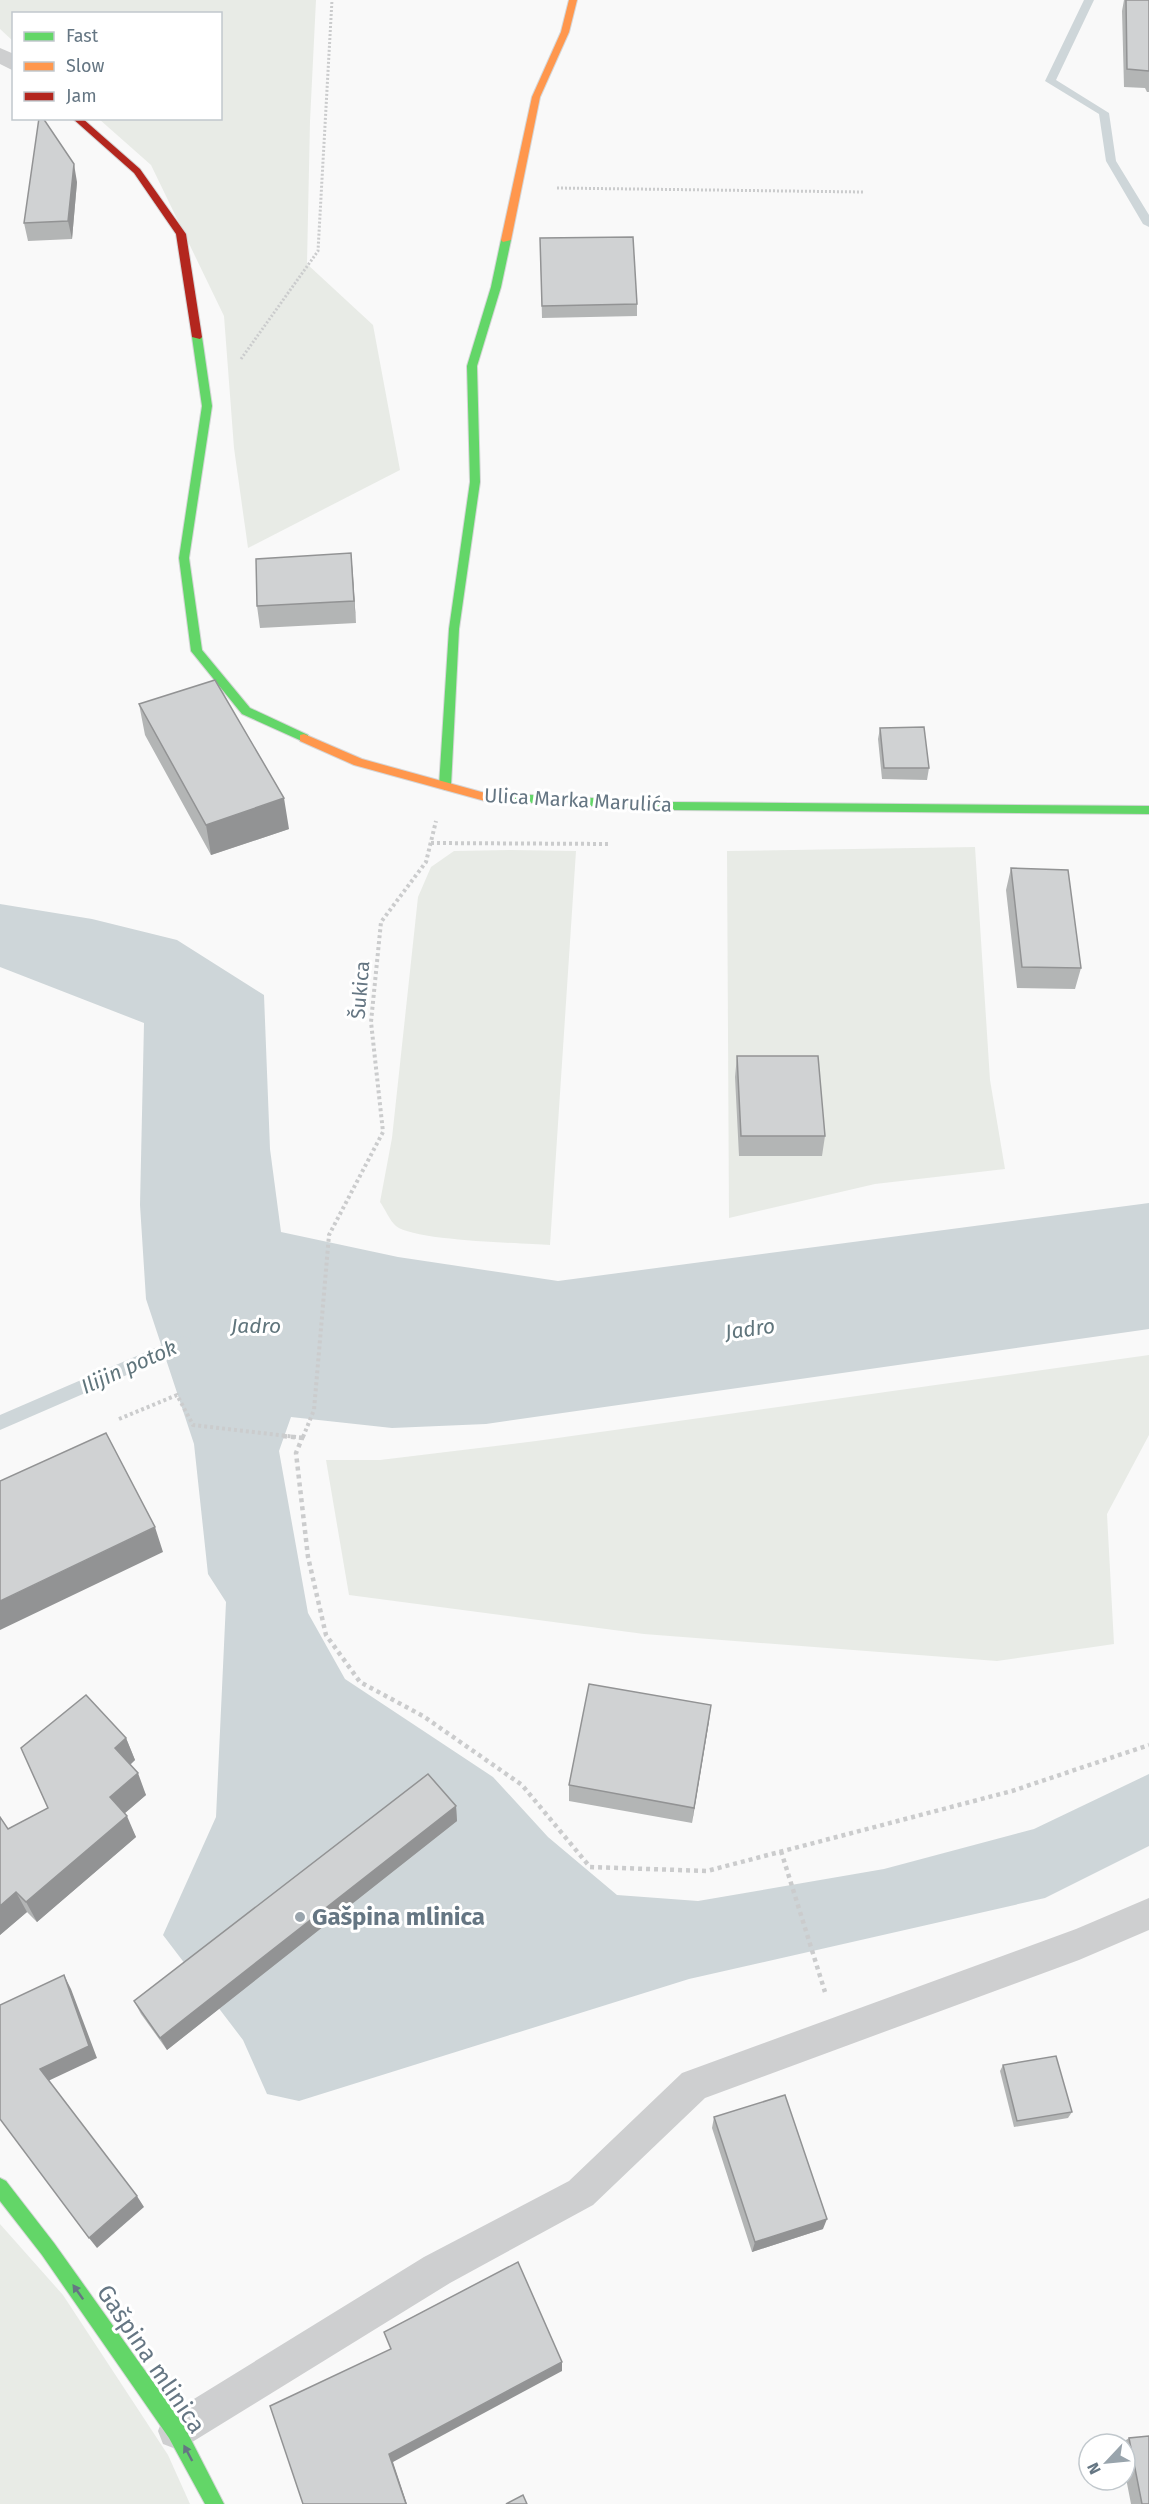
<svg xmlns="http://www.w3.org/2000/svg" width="1149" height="2504" viewBox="0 0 1149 2504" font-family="'Fira Sans',sans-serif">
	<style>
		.green { fill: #e8ebe6 }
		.water { fill: #ced6d9 }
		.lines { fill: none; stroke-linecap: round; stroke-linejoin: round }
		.stream { fill: #ced6d9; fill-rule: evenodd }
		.fast-casing { stroke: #d5d6d7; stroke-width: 2 }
		.slow-casing { stroke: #d5d6d7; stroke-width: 2 }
		.jam-casing { stroke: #d5d6d7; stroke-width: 2 }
		.path-far2 { stroke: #cbcccd; stroke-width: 3; stroke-dasharray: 2 2; stroke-linecap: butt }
		.path-far1 { stroke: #cbcccd; stroke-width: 4; stroke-dasharray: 3 3; stroke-linecap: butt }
		.path { stroke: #cbcccd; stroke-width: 4.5; stroke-dasharray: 4 4; stroke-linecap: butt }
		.lane { fill: #cecfd0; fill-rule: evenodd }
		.street { fill: #cecfd0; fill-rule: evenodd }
		.fast { fill: #63d668; fill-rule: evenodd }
		.slow { fill: #ff974d; fill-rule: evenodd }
		.jam { fill: #b3261e; fill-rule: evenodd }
		.wall { fill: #b3b5b5 }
		.shaded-wall { fill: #929394 }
		.building { fill: #d0d2d3; stroke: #929394; stroke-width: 1.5 }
		.oneway { fill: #657683 }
		.poi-dot { fill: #99a4ac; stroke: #fff; stroke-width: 2 }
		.labels { text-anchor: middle; stroke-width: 6; stroke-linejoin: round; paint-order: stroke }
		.street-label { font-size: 20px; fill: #657683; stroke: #fff }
		.water-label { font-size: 21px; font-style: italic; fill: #60757c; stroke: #fff }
		.near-poi-label { font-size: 24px; font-weight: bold; fill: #657683; stroke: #fff; text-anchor: start }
		.near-street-label { font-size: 24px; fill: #657683; stroke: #fff }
	</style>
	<rect width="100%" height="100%" fill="#f9f9f9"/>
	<path class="green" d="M0,0H316L310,121L307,264L373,325L400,470L248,548L234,448L224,316L151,165L99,119L220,118V14H14L13,41L0,29Z
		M975,847L990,1080L1005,1169L875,1184L729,1218L727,851Z
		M510,850L576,851L550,1245C522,1243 414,1241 396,1226C390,1221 385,1209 380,1202L392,1138L418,897L431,867L454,851Z
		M1149,1355V1435L1107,1514L1114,1644L997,1661L644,1634L349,1595L326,1460H380L536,1441Z
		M0,2224L63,2295L168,2455L190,2504H0Z"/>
	<path class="water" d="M0,904L92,919L177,940L264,995L270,1149L281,1232L398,1257L558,1281L1149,1203V1329L486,1424L392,1428L291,1417L279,1451L308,1613L345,1679L493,1777L548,1837L617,1895L698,1901L884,1869L1034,1829L1149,1774V1846L1045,1898L689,1979L299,2101L267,2094L243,2040L163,1935L216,1817L226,1602L208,1574L194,1444L146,1299L140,1205L144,1023L0,967Z"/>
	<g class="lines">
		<path class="stream" d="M1084,0H1094L1056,80L1109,113L1116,161L1149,215V227L1143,224L1106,161L1099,114L1045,81Z
			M183,1336L189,1338L191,1343L189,1348L0,1430V1415Z"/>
		<g class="fast-casing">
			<path id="fast" d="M506,237L511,240L501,287L477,366L480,482L459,629L451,786L445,790L439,786L449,629L470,482L467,366L491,287L501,240Z
				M197,334L202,337L212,406L189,558L202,650L250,708L308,735V741L304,742L242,714L191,651L179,558L202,406L192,337Z
				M494,793L671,802L1149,806V814L671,810L494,801L488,797Z
				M0,2178L6,2181L54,2243L183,2424L224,2504H205L169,2438L42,2255L0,2201Z"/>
		</g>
		<g class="slow-casing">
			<path id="slow" d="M569,0H577L569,32L540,97L511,240L503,242L501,240L532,97L561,32Z
				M304,734L362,759L485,793H494L500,797L494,801H485L354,765L300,741V735Z"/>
		</g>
		<g class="jam-casing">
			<path id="jam" d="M72,118H82L140,169L186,234L202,337L200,339L192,337L176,234L134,173Z"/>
		</g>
		<path class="path-far2" d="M557,188L863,192
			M241,359L318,251L332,0"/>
		<path class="path-far1" d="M431,843L611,844
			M119,1419L177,1395L193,1425L296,1437
			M303,1437L314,1410L329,1235L383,1132L371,1022L381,922L426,862L436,821"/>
		<path class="path" d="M283,1436L303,1438
			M303,1436L296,1453L308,1557L326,1635L360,1682L423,1716L522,1785L590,1867L707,1871L1012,1791L1149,1745
			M781,1851L825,1992"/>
		<path class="lane" d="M1149,1898V1930L1079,1960L705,2098L593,2205L450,2283L189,2444L176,2449L163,2444L158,2431L163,2418L424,2257L569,2181L682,2073L1076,1929Z"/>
		<path class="street" d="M0,48L14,54V71L0,64Z"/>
		<use href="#fast" class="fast"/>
		<use href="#slow" class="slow"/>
		<use href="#jam" class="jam"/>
	</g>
	<path class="wall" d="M1124,0H1149V92H1147L1145,88L1124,87L1122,11Z
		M77,182L72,239L28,241L24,223Z
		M540,238L637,304V316L542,318Z
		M351,553L356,623L260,628L257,606Z
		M139,704L289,829L211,855L145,735Z
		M880,728L929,768L927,780L882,779L878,739Z
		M1011,868L1081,968L1075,989L1017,988L1006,890Z
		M737,1056L825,1136L822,1156H739L735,1077Z
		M709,1721L692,1823L569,1801V1785Z
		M126,1738L135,1760L130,1765L146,1795L124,1814L136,1837L37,1922L27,1912L0,1935V1817L8,1829L48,1808Z
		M456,1806L457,1821L167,2050L141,2014L134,2001Z
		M1003,2065L1072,2112L1068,2118L1014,2127L1000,2071Z
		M714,2117L823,2229L752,2252L712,2128Z
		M1129,2438L1149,2504H1131L1125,2473V2444H1120Z"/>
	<path class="shaded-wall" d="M74,164L77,182L72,239L68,221Z
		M351,553L353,576L356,623L354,601Z
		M284,798L289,829L211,855L206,825Z
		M155,1527L163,1552L0,1630V1601Z
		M711,1705L709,1721L692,1823L694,1808Z
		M126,1738L135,1760L124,1770L115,1748Z
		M138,1773L146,1795L119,1818L110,1797Z
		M456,1806L457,1821L167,2050L160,2038Z
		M127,1816L136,1837L37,1922L26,1902Z
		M16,1892L27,1912L0,1935V1906Z
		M64,1975L71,1989L97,2058L48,2081L40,2069Z
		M137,2196L144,2207L97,2248L89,2238Z
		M827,2219L823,2229L752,2252L755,2242Z
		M562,2362V2371L393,2462L407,2504H406L389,2454Z"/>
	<path class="building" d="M1126,0H1149V71L1127,69Z
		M39,118H43L74,164L68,221L24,223Z
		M633,237L637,304L542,306L540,238Z
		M351,553L354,601L257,606L256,559Z
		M215,680L284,798L206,825L139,704Z
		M924,727L929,768H884L880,728Z
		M1011,868L1068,870L1081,968L1022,967Z
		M737,1056H818L825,1136H741Z
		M106,1433L155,1527L0,1601V1481Z
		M589,1684L711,1705L694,1808L569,1785Z
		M86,1695L126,1738L115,1748L138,1773L110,1797L127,1816L26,1902L16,1892L0,1906V1817L8,1829L48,1808L21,1748Z
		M428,1774L456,1806L160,2038L134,2001Z
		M64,1975L89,2046L40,2069L137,2196L89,2238L0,2119V2005Z
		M1056,2056L1072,2112L1017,2121L1003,2065Z
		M785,2095L827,2219L755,2242L714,2117Z
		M518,2262L562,2362L389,2454L406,2504H303L270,2406L391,2349L384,2332Z
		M1149,2436V2504H1142L1129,2438Z
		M523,2495L527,2504H506Z"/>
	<defs><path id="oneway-solid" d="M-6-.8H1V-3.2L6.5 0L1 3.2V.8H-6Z" transform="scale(1.5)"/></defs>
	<g class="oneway">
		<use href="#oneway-solid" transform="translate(78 2292) rotate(-125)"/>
		<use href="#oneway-solid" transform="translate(188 2453) rotate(-118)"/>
	</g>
	<circle class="poi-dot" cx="300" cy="1917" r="6"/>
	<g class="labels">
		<g class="street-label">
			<text transform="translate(578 800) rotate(3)" y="7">Ulica Marka Marulića</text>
			<text transform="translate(360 990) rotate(-85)" y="7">Šukica</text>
		</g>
		<g class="water-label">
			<text x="256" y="1333">Jadro</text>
			<text transform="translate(750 1329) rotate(-8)" y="7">Jadro</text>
			<text transform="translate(129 1367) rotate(-24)" y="7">Ilijin potok</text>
		</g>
		<g class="near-poi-label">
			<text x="312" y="1925">Gašpina mlinica</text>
		</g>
		<g class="near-street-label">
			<text transform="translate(151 2359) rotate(56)" y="8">Gašpina mlinica</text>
		</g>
	</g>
	<rect x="12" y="12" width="210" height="108" fill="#ffffff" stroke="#c1c8cd" stroke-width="1.5"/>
	<rect x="24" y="32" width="30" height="9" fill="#63d668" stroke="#c1c8cd" stroke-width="1.5"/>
	<text x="66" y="42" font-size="18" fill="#657683">Fast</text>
	<rect x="24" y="62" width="30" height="9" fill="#ff974d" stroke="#c1c8cd" stroke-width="1.5"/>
	<text x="66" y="72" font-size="18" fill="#657683">Slow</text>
	<rect x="24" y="92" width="30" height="9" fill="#b3261e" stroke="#c1c8cd" stroke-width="1.5"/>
	<text x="66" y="102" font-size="18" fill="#657683">Jam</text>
	<g transform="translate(1107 2462) rotate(244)"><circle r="28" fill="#ffffff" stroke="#c1c8cd" stroke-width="1.5"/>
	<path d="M0-4.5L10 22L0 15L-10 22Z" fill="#99a4ac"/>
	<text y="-9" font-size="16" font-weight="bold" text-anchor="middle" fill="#657683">N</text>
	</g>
</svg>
